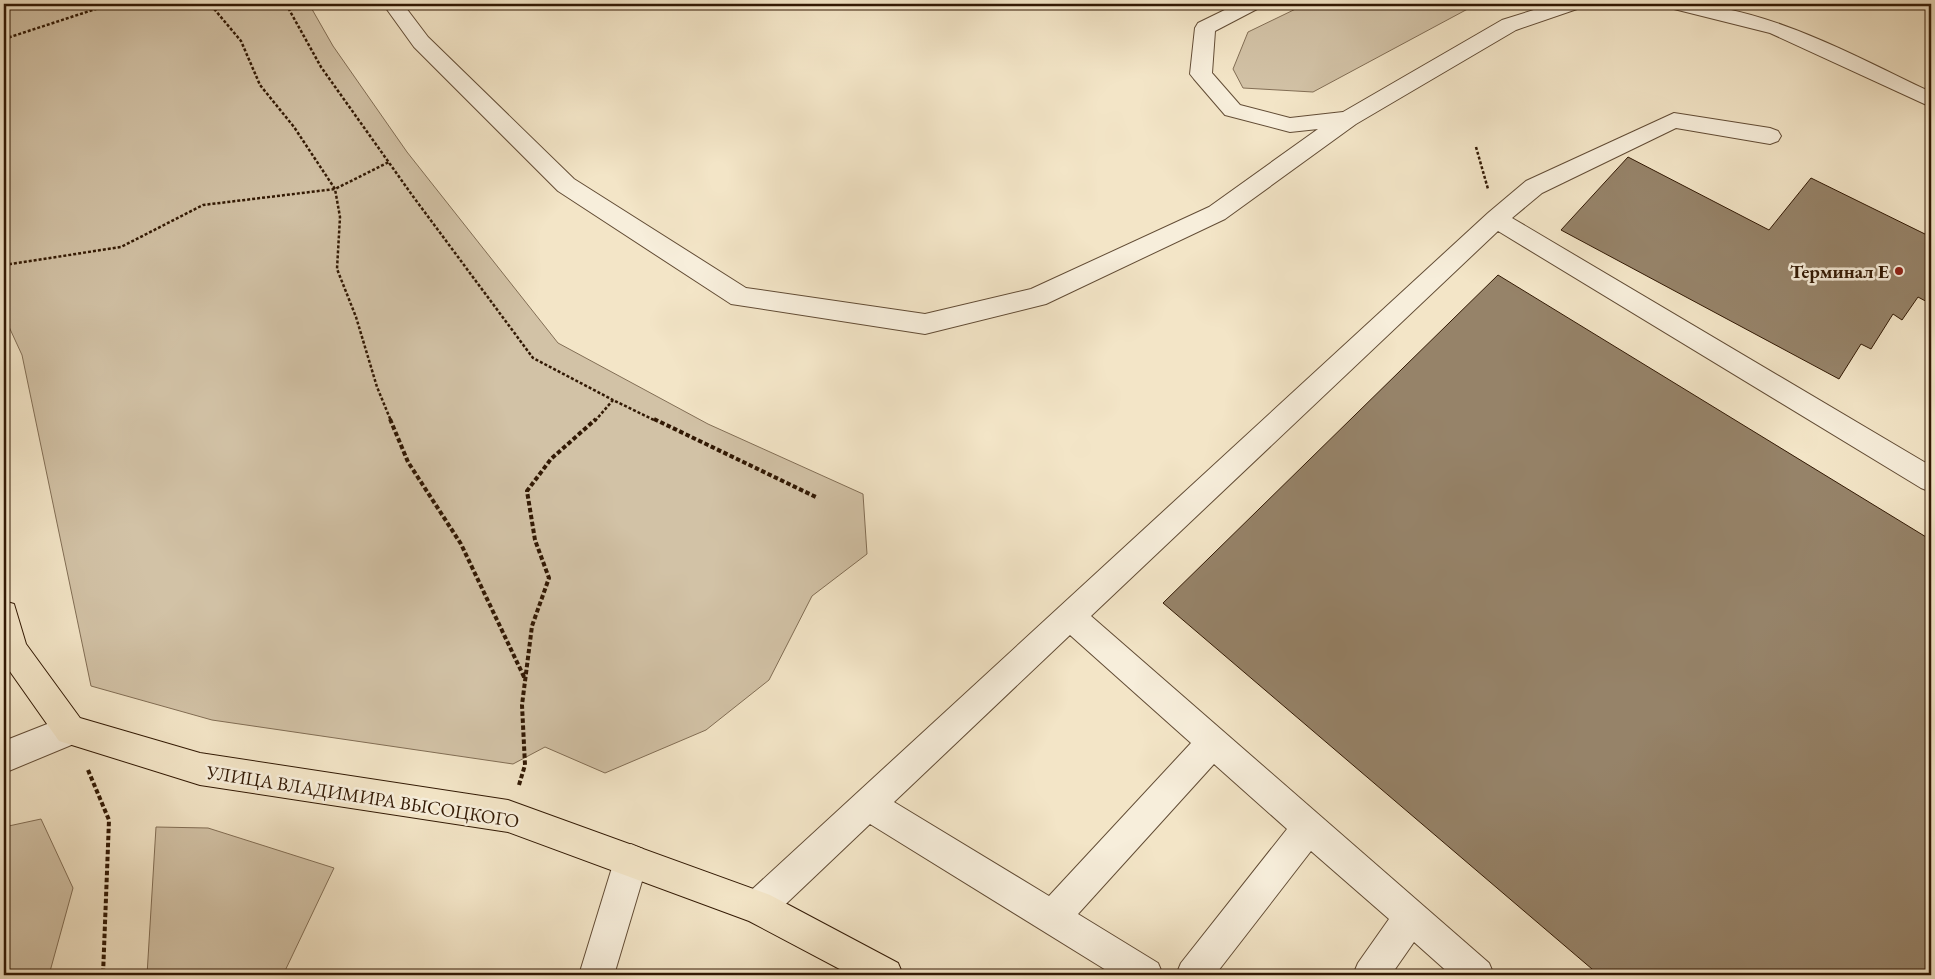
<svg xmlns="http://www.w3.org/2000/svg" width="1935" height="979" viewBox="0 0 1935 979" font-family="'EB Garamond',serif">
	<style>
		.green { fill: #d2c2a6; stroke: #826e55 }
		.building { fill: #968369; stroke: #321904 }
		.lines { fill: none; stroke-linecap: round; stroke-linejoin: round }
		.minor-casing { stroke: #624c35; stroke-width: 2 }
		.major-casing { stroke: #321904; stroke-width: 2 }
		.path-far1 { stroke: #321904; stroke-width: 2.5; stroke-dasharray: 3 2; stroke-linecap: butt }
		.path { stroke: #321904; stroke-width: 4; stroke-dasharray: 4.5 2.5; stroke-linecap: butt }
		.minor { fill: #f7eedb; fill-rule: evenodd }
		.major { fill: #f3e5c7; fill-rule: evenodd }
		.poi-dot { fill: #8f2418; stroke: #f7eedb; stroke-width: 2 }
		.labels { text-anchor: middle; stroke-width: 5; stroke-linejoin: round; paint-order: stroke }
		.poi-label { font-size: 19px; font-weight: bold; fill: #321904; stroke: #f7eedb; text-anchor: end }
		.street-label { font-size: 19px; fill: #321904; stroke: #f7eedb }
	</style>
	<rect width="100%" height="100%" fill="#f3e5c7"/>
	<filter id="stains"><feTurbulence type="fractalNoise" baseFrequency=".004" numOctaves="4"/><feColorMatrix values="0 0 0 0 .2 0 0 0 0 .09 0 0 0 0 .02 0 0 0 .5 -.17"/></filter>
	<radialGradient id="worn" r=".72"><stop offset=".6" stop-color="#630" stop-opacity="0"/><stop offset="1" stop-color="#630" stop-opacity=".3"/></radialGradient>
	<path class="green" d="M4,4H309L333,46L407,152L558,343L708,424L863,494L867,554L812,596L769,680L706,730L605,773L545,747L513,764L212,720L91,686L22,355L4,316Z
		M1306,4H1477L1313,92L1243,88L1233,69L1248,32Z
		M41,819L73,888L49,975H4V827Z
		M156,827L208,828L334,868L283,975H147Z"/>
	<path class="building" d="M1628,157L1769,230L1811,178L1931,237V304L1918,297L1902,320L1893,314L1871,349L1861,344L1839,379L1561,230Z
		M1498,275L1931,540V975H1599L1163,603Z"/>
	<g class="lines">
		<g class="minor-casing">
			<path id="minor" d="M383,4H403L428,37L574,179L746,288L925,314L1031,289L1209,207L1318,129L1290,132L1225,115L1194,79L1190,74L1195,28L1198,23L1237,4H1262L1259,8L1215,31L1212,73L1240,105L1290,118L1343,112L1502,20L1553,4H1583L1580,8L1516,30L1356,124L1225,219L1046,304L925,334L731,304L558,191L414,47Z
				M1667,4C1756,0 1852,55 1931,92V107L1770,33L1670,8Z
				M1674,113L1770,128L1778,131L1781,136L1778,141L1770,144L1676,128L1542,193L1512,218L1931,466V492L1921,488L1498,231L1091,616L1489,963L1494,975H1451L1414,942L1391,975H1353L1358,963L1389,919L1311,851L1215,975H1176L1181,963L1287,829L1214,764L1078,914L1158,963L1163,975H1114L870,824L770,919L758,924L746,919L741,907L746,895L1488,213L1526,181ZM1070,635L1191,743L1049,896L894,802Z
				M70,715L81,719L86,730L81,741L4,773V741Z
				M631,844L643,849L648,861L614,975H579L614,861L619,849Z"/>
		</g>
		<g class="major-casing">
			<path id="major" d="M4,601L14,604L26,644L80,718L200,753L508,800L770,895L898,963L903,975H851L749,921L508,832L200,785L59,741L4,663Z"/>
		</g>
		<path class="path-far1" d="M213,4L215,10L241,41L260,85L294,127L335,189L340,217L337,269L356,317L377,387L391,421
			M286,4L321,67L412,195L533,358L613,400
			M4,39L111,4
			M1476,147L1488,189
			M4,265L121,247L203,205L335,189L389,162
			M595,421L613,400L656,421"/>
		<path class="path" d="M390,419L408,462L461,544L525,679
			M654,419L818,498
			M88,770L109,820L103,975
			M519,785L525,765L522,705L532,626L549,578L535,540L527,491L551,459L596,419"/>
		<use href="#minor" class="minor"/>
		<use href="#major" class="major"/>
	</g>
	<circle class="poi-dot" cx="1899" cy="271" r="5"/>
	<g class="labels">
		<g class="poi-label">
			<text x="1889" y="278">Терминал Е</text>
		</g>
		<g class="street-label">
			<text transform="translate(363 796) rotate(9)" y="7">УЛИЦА ВЛАДИМИРА ВЫСОЦКОГО</text>
		</g>
	</g>
	<rect width="1935" height="979" fill="none" stroke="#f3e5c7" stroke-width="20"/>
	<rect x="5" y="5" width="1925" height="969" fill="none" stroke="#321904" stroke-width="2.5"/>
	<rect x="10" y="10" width="1915" height="959" fill="none" stroke="#321904"/>
	<rect width="100%" height="100%" filter="url(#stains)"/>
	<rect width="100%" height="100%" fill="url(#worn)"/>
</svg>
